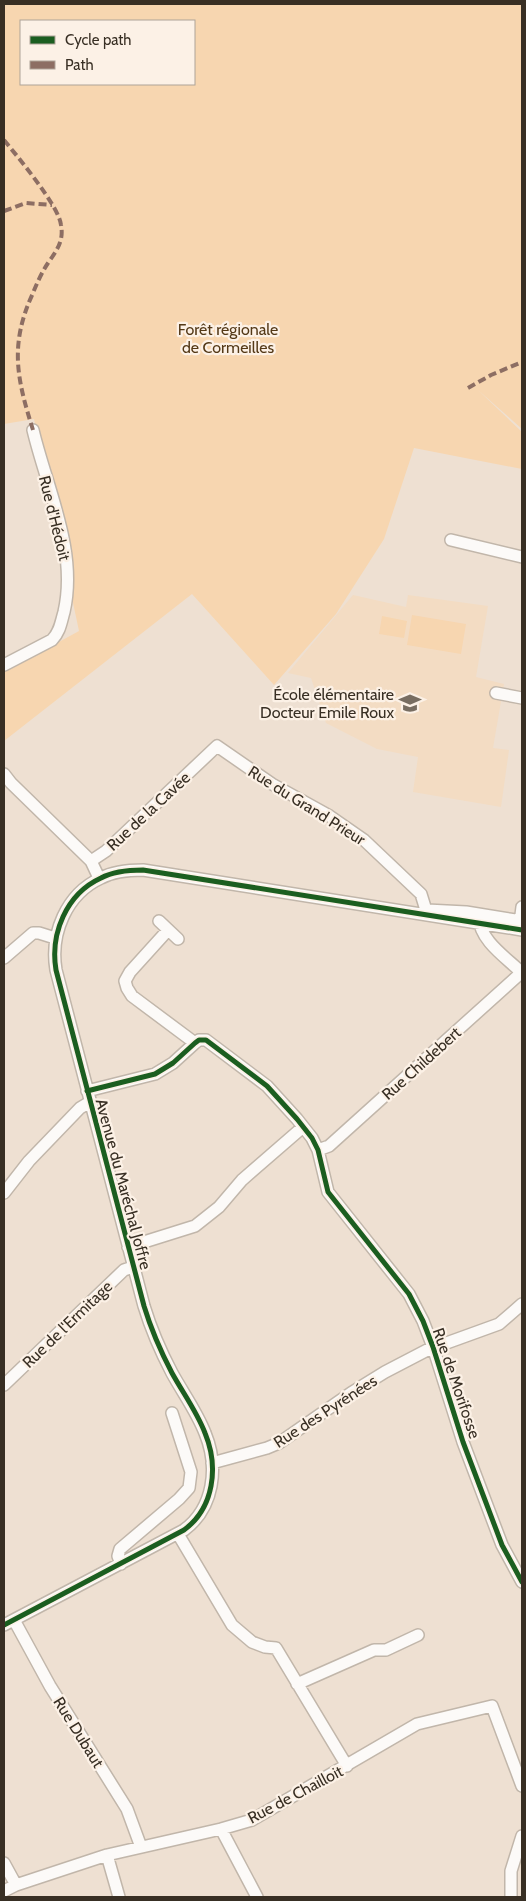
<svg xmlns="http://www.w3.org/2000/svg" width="526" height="1901" viewBox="0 0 526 1901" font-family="Cabin,sans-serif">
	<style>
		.built { fill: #f3dcc3 }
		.green { fill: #f7d6b0; fill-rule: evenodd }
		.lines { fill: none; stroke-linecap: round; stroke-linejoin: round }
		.minor-casing { stroke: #c1b6aa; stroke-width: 14 }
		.minor { stroke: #fcfaf8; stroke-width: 11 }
		.quiet { stroke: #8d6e63; stroke-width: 4; stroke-dasharray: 8 4; stroke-linecap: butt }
		.cycleway-casing { stroke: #fcf1e6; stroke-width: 8 }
		.cycleway { stroke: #1b5e20; stroke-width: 5 }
		.labels { text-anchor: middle; stroke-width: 4.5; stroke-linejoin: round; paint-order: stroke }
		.park-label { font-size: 16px; fill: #543917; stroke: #fcf1e6 }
		.street-label { font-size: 16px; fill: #382f24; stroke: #fcf1e6 }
		.poi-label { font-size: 16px; fill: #382f24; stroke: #fcf1e6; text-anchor: end }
	</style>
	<rect width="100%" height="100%" fill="#eee0d2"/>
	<path class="built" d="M353,595L406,607L408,595L488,606L476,677L504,684L493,748L509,750L501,807L413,792L418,757L377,749L326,723L311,678L288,673Z"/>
	<path class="green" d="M4,4H522V429L478,390L522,432V469L414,448L384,539L336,614L274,685L192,594L4,741V672L79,631L34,419L4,424ZM21,21H194V84H21Z
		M412,615L466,624L461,654L407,645Z
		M382,616L407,621L404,638L379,634Z"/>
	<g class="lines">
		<g class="minor-casing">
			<path id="minor" d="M451,540L522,557
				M4,665L52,640C60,632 61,622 64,612C78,551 47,489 33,430
				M496,693L522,698
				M4,774L11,783L91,861
				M99,878L91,861L106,851L217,746L272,784L328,815L364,840L421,894L425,907L426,915
				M427,910L466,912L522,921
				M479,918C480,941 507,958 522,973
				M159,921L178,939
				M517,926L520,923L522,907
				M168,930L130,972L125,981L127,988L132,996L195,1043
				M4,958L33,933H39L55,938
				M87,1091L155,1074L173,1063L195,1043L199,1040H206L267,1086L297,1119L312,1138L318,1150L328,1192L409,1294L423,1321L433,1347L463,1442L502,1545L522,1582
				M318,1150L329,1146L522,972
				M4,1193L29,1161L80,1108L90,1102
				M128,1247L195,1226L219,1207L242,1180L303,1127
				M4,1385L124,1270L133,1267
				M212,1463L267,1448L279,1443L351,1393L385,1372L433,1347L441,1345L499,1324L522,1304
				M178,1534L232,1625L252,1642L265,1647L276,1648L347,1766
				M121,1564L118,1556L120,1549L179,1499L189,1488L191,1472L172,1413
				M14,1620L50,1686L127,1809L141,1847
				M4,1625L184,1530C214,1508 219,1467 205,1433C197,1412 183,1393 172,1373C161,1352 151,1329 144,1306L56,970C50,934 66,894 101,878C114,871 129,870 143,870L522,930
				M297,1684L374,1650H386L418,1635
				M221,1829L257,1897
				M107,1855L119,1897
				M4,1863L16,1885
				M4,1891L16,1885L107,1855L221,1829L252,1820L417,1724L492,1706L522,1786
				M511,1897V1871L522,1836"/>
		</g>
		<use href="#minor" class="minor"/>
		<path class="quiet" d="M4,140C17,156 59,206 61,225C64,241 57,250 48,263C42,272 37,283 33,293C9,345 17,379 33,430
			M4,211L26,203L52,205
			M468,388L491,375L522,362"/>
		<g class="cycleway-casing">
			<path id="cycleway" d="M87,1091L155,1074L173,1063L195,1043L199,1040H206L267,1086L297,1119L312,1138L318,1150L328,1192L409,1294L423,1321L433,1347L463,1442L502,1545L522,1582
				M4,1625L184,1530C214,1508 219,1467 205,1433C197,1412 183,1393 172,1373C161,1352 151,1329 144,1306L56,970C50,934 66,894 101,878C114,871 129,870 143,870L522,930"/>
		</g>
		<use href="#cycleway" class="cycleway"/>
	</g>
	<defs>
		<g id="school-bare" transform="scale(1.725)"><path d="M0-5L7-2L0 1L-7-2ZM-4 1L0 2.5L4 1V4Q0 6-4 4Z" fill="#786d61" stroke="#fcf1e6" stroke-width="2.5" paint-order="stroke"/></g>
	</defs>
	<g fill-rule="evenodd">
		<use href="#school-bare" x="410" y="703"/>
	</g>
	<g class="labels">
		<g class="park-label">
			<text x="228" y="335">Forêt régionale<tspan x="228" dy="18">de Cormeilles</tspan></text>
		</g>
		<g class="street-label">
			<text transform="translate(55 518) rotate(76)" y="6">Rue d'Hédoit</text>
			<text transform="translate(307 805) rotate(32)" y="6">Rue du Grand Prieur</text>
			<text transform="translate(148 811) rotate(-43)" y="6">Rue de la Cavée</text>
			<text transform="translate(421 1063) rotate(-42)" y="6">Rue Childebert</text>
			<text transform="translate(124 1184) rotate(75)" y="6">Avenue du Maréchal Joffre</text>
			<text transform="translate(67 1324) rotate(-44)" y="6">Rue de l'Ermitage</text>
			<text transform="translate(457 1383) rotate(71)" y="6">Rue de Morifosse</text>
			<text transform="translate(325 1411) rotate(-33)" y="6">Rue des Pyrénées</text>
			<text transform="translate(79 1732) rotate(58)" y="6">Rue Dubaut</text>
			<text transform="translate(295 1794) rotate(-28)" y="6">Rue de Chailloit</text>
		</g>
		<g class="poi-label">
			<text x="394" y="700">École élémentaire<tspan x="394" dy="18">Docteur Emile Roux</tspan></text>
		</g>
	</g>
	<rect width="526" height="1901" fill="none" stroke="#382f24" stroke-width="10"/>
	<rect x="20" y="20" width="175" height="65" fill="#fcf1e6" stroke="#aea398"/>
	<rect x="30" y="36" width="25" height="8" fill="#1b5e20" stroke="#aea398"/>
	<text x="65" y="45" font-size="15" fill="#382f24">Cycle path</text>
	<rect x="30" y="61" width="25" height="8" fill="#8d6e63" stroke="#aea398"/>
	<text x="65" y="70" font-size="15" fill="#382f24">Path</text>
</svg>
